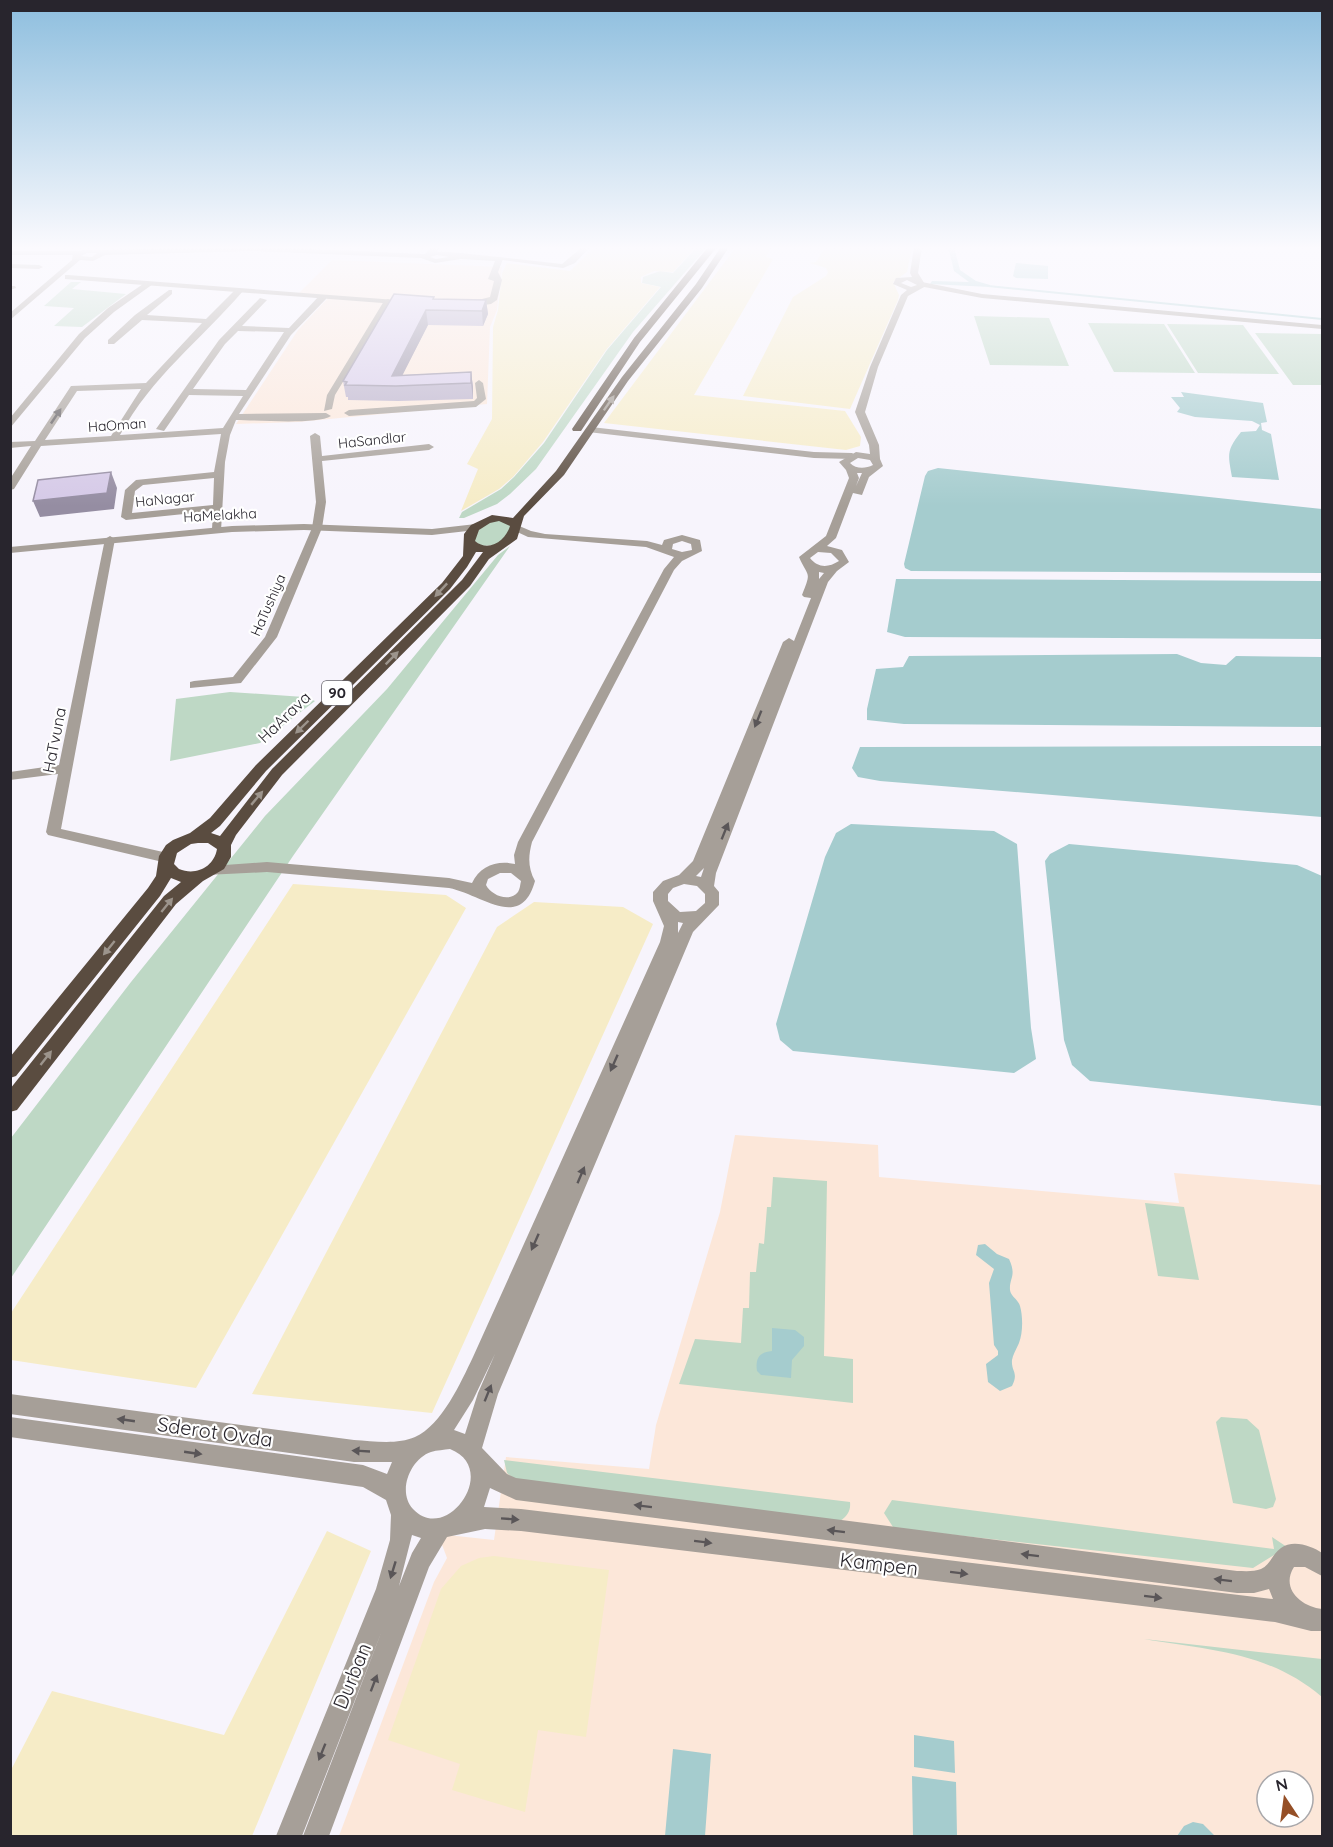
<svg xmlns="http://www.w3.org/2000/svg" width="1333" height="1847" viewBox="0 0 1333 1847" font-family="Quicksand,sans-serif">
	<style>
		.commercial { fill: #fce7d9; fill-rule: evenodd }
		.green { fill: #bed8c5 }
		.sand { fill: #f6ecc7 }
		.water { fill: #a5ccce }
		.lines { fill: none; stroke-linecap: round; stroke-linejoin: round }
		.stream { stroke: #a5ccce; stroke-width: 2 }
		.canal { fill: #a5ccce; fill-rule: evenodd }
		.minor { fill: #a69f98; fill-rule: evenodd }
		.tertiary { fill: #a69f98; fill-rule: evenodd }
		.trunk { fill: #5a4c40; fill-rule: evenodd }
		.wall { fill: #b7adc7 }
		.shaded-wall { fill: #958da2 }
		.building { fill: #d5c9e7; stroke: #958da2; stroke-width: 1.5 }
		.oneway { fill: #9c948c }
		.oneway2 { fill: #5a5658 }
		.labels { text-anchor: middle; stroke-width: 4.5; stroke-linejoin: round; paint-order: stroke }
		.far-street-label { font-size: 14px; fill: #28252d; stroke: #fff }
		.shield { fill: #fff; stroke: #68666c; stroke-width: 1.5 }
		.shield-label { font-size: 15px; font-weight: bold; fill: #28252d }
		.street-label { font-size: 16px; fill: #28252d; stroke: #fff }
		.near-street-label { font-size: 20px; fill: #28252d; stroke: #fff }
	</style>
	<rect width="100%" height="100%" fill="#f7f4fc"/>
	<path class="commercial" d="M332,260L502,267L497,310L490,327L487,404L298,422L236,424L298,330L329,297L299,293Z
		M735,1135L878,1145L879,1177L1179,1203L1174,1173L1322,1185V1836H339L434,1582L447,1558L438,1534L494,1540L506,1457L649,1469L656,1425L720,1212ZM1267,1781H1303V1817H1267Z"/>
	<path class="green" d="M697,247H707L633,332L536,469L510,494L497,504L464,518H459L462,512L501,489L514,477L544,443L607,350L661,287L642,283L643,277L660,271L673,273Z
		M71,282H81L72,289L126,294L82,327L54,326L74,308L44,306Z
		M974,316L1049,318L1069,366L990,365Z
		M1088,323L1164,324L1195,373L1114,372Z
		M1167,324L1243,325L1279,374L1198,373Z
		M1255,333L1322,334V385H1293Z
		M497,520L509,522L512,531L496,545L482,546L474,541V536L483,525Z
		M510,546L293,856L11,1278V1138L131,982L265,816L387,689L498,555Z
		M230,692L304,697L315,701L260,743L170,761L176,699Z
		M773,1177L827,1181L824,1356L853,1359V1403L679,1384L695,1339L741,1343L743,1308H749L750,1272H756L759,1243L764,1244L767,1207H771Z
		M1145,1203L1184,1207L1199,1280L1158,1276Z
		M1221,1417L1247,1419L1259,1430L1276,1499L1273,1507L1266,1509L1233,1503L1216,1422Z
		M504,1460L850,1502C851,1511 847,1516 840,1521L514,1479L507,1473Z
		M892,1500L1274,1549L1272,1537L1287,1547L1253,1568L900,1529L893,1527L884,1513Z
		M1144,1639L1322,1659V1697C1269,1652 1210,1650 1144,1639Z"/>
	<path class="sand" d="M595,247H696L673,272L654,271L641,277V283L660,287L606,350L543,442L513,477L499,489L461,511L478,469L467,464L492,419L493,327L498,310L502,273L507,263L570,271Z
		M736,247H772L766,257L773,259L694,395L845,411L861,437L860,446L846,450L604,423Z
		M825,247H912L907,272L893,282L899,295L898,300L850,409L743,396L793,297L826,276L828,272L826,268L810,263L816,262Z
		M293,884L446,895L466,908L196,1388L11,1360V1313Z
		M534,902L623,907L653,924L432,1413L252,1394L497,927Z
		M327,1531L371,1551L252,1836H11V1770L52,1691L224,1735Z
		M494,1556L609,1570L586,1737L538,1730L525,1812L452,1790L460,1764L388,1740L441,1589L461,1566L479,1558Z"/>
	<path class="water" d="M1016,263L1048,266V279L1016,278L1013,276Z
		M1181,392L1263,403L1267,422L1261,423L1262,430L1271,434L1279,480L1232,477C1228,454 1226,451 1241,432L1256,431L1260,425L1252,421L1195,417L1177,412L1180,408L1171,397H1184Z
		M938,468L1322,509V573L911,571L905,568L904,564L925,476L928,471Z
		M896,579L1322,581V639L905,637L887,632Z
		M1177,654L1201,663L1226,665L1236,656L1322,657V727L904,724L867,720V709L876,669L903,667L909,656Z
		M1322,746V817L880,781L858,777L852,768L860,747Z
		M851,824L994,831L1017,844L1031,1028L1036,1059L1014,1073L793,1051L780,1040L776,1024L825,857L836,833Z
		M1069,844L1297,865L1322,876V1106L1090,1081L1072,1065L1064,1040L1045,861L1050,854Z
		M985,1244L997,1254L1009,1259C1017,1276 1009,1278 1010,1290C1011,1297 1018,1299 1020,1306C1023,1316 1023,1333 1019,1343C1017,1348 1013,1354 1012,1360C1011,1372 1019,1372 1012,1386L1000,1391L988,1382L986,1364L998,1355V1351L994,1345L989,1283L994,1269L976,1255L978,1245Z
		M772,1328L795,1330L804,1337V1346L792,1360L791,1378L761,1375L757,1371C755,1358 760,1352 772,1351Z
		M914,1735L954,1741L955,1773L914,1767Z
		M673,1749L711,1754L705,1836H665Z
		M912,1776L956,1782L957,1836H913Z
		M1193,1822L1203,1824L1215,1836H1177L1184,1826Z"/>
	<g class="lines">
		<path class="stream" d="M988,286L1322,319"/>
		<path class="canal" d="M948,247H954L960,270L976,281L990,285V287L930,284L932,281L969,282L954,271Z"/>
		<path class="minor" d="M433,247H441L433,255H427V251Z
			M582,247H590L575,263L563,268L495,259L499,257L562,264Z
			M10,251H81L85,253L81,255H11Z
			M10,264L39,265L43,267L39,269L10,268Z
			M146,282L153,284L114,312L85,338L10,428V418L79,334L108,308Z
			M922,282L982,294L1322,325V329L982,298L919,286L918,284Z
			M10,286H15L16,288L10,290Z
			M236,289L243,291C200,341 152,376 120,435L223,428L243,396L189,395L164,431L156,429L219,340L260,298L267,300L242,326L289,328L320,295H326V299L291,335L239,414L326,413L331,416C317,425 255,420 236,420L230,435L225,462L221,531L212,529L213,511L126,520L121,517L125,490L136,480L214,472L221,434L41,446L14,489L10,490V479L31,446L10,448V442L35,441L71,386L146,383L202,323L142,320L114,344H108V340L135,315L169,290H172V294L147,315L206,319ZM238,331L284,332L246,390L193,389L225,344ZM141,389L111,436L45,440L77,391ZM214,478L213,505L132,513L135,491L143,485Z
			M388,299L392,301L335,395L332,409L324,411L327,395L384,301Z
			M479,380L483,383L486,399L476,407L349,416L344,413L349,410L474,401L477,398L475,383Z
			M591,427L814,452L852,453L857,456L852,459L814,458L588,432L586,430Z
			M315,433L320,436L322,456L429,444L434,447L429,450L322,461L326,502L322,528L277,637L241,683L190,688V682L194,681L233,677L265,637L312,528L316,502L310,436Z
			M517,525L531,531L545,534L647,541L662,545L664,540L682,535L700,540L702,551L682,561L674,570L532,842C528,857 528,868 535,881C521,932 481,894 449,888L267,872L206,875L204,871L211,866L267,862L449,878L472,883C480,866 497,860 515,864L514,855L518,842L664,569L674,557L646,547L528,537L513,530L512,528ZM682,541L691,544L692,550L682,552L672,549L673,544ZM500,873H511L521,881C520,885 520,889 518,892C509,903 491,895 486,885L488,879Z
			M110,536L115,539L61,829L172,854L174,858L167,863L48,835L46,832L58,774L10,780V772L59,765L105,539Z"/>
		<path class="tertiary" d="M267,247L424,254C436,248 482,256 499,257L503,259L498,272L502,280L497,300L491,304L469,307H466V303L490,297L494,281L488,279L495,261L461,259L435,263L421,258L251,251L105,255L93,261L80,260L10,320V313L72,260L73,254L83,250ZM87,253H97L92,257L81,256ZM437,255L449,257L436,259L430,257Z
			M914,247H922L918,273L926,286L908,296L878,367L865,412L879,445L880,459L883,466L869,477L862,495L853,493L836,538L827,546L842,550L849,562L837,571L828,582L716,873L714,886L719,892V905L693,932L498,1394L482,1448L507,1474L516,1478L1237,1571C1244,1571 1254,1572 1261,1569C1271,1564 1273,1553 1281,1548C1293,1539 1312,1546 1322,1553V1576L1305,1567H1294C1280,1589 1302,1607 1322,1609V1631H1311L1275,1622L521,1531L485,1529L447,1537L429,1567L329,1836H303L383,1628L302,1836H276L376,1589L390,1540L391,1515L386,1500L363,1487L10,1437V1417L363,1465L387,1474L392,1462H354L10,1414V1394L354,1440C373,1441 397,1445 415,1437C442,1425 461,1382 473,1357L660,942L664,926L653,901V892L663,881L679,875L693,861L783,642L789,638L794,641L811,598L804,597L802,595C812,570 808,578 799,557L826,536L849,478L846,470L839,462L856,452L870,454L869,445L855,412L870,367L901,295L907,290L893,284L896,278L912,277L910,273ZM907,280L917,285L911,287L901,283ZM858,458L870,460L873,465C865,469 856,469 850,463ZM857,473H862L856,486L859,478ZM818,552L831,553L839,561C828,568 818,568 810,558ZM819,572L824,573L819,579ZM704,868L701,877L696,876ZM684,884L697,886L705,894V903L696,911L680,912L668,901V894L673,888ZM678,922L683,923L678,933ZM495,1354L478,1393L465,1434L454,1430L473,1400ZM450,1449C501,1469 446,1545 413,1509C397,1492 410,1459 431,1452C437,1450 444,1450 450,1449ZM490,1488L516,1500L1237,1593H1254L1269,1589L1273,1599L521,1509L484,1507ZM412,1535L421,1538L412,1553L399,1586Z
			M68,275L409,301L413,303L409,305L65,279V275Z
			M304,524L432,529L476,524L481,527L476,530L432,535L304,530L232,532L10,553V547L232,526Z"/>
		<path class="trunk" d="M708,247H717L640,342L581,431H573L572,429L634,338Z
			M721,247H729L702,288L628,381L564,475L524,516L517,539L489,559L470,586L282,775L236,835L231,845V857L224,869L203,881L176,904L17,1110L10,1112V1089L164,896L181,882L171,878L160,896L16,1076L10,1078V1057L148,888L156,876L159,856L166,845L173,840L190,833L210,818L256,765L442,583L463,556L464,534L471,525L492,515L513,518L556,471L622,377L696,284ZM499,521L510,526C506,540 489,553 475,541L479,530L490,523ZM476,552H483L462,580L272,769L220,836L211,833L220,826L266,771L450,589L467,567ZM198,843H208L217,849C214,867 196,876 179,869L174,864L177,853L191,844Z"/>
	</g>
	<path class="wall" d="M434,299L486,300L488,314L483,326L428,325L402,375L471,372L473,387V399L398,401L348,400V397H346L343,381Z"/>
	<path class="shaded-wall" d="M486,300L488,314L483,326L482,311Z
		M426,310L428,325L397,386L392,376Z
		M471,372L473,387V399L471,383Z
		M111,472L117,488L114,509L40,517L33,501Z"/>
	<path class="building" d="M394,294L434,297L433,299L486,300L482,311L426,310L392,376L471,372V383L396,386L345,385L347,382L343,381Z
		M111,472L107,493L33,501L38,480Z"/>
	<defs><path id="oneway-solid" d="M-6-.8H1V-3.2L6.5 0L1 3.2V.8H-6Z" transform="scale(1.5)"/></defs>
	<g class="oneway">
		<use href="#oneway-solid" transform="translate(609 403) rotate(-55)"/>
		<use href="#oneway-solid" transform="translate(441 590) rotate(133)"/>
		<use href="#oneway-solid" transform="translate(392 658) rotate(-45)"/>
		<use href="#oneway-solid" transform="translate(302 727) rotate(136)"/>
		<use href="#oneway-solid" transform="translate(257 798) rotate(-50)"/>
		<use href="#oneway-solid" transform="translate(167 905) rotate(-51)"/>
		<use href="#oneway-solid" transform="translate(109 948) rotate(129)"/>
		<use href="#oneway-solid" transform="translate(46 1058) rotate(-52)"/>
	</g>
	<g class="oneway2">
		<use href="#oneway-solid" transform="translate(56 416) rotate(-56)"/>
		<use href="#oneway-solid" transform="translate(758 719) rotate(112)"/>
		<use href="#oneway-solid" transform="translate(725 831) rotate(-68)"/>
		<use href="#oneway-solid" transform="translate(614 1063) rotate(114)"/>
		<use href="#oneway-solid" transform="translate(581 1175) rotate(-67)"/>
		<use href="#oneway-solid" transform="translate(535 1242) rotate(114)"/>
		<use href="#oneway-solid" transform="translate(488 1393) rotate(-68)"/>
		<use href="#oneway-solid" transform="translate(126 1420) rotate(-172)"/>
		<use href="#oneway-solid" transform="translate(361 1451) rotate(-177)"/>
		<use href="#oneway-solid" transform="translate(193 1453) rotate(8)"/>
		<use href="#oneway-solid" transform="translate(643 1506) rotate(-173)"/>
		<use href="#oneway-solid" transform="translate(510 1519) rotate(4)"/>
		<use href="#oneway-solid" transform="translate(836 1531) rotate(-173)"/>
		<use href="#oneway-solid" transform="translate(703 1542) rotate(7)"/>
		<use href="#oneway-solid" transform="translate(1030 1555) rotate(-173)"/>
		<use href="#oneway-solid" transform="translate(393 1570) rotate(107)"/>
		<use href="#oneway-solid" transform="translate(959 1573) rotate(7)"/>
		<use href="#oneway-solid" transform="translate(1223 1580) rotate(-173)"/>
		<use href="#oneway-solid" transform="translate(1153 1597) rotate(7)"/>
		<use href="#oneway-solid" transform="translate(374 1683) rotate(-69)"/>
		<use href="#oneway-solid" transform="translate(322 1752) rotate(112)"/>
	</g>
	<linearGradient id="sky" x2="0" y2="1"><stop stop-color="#8dbede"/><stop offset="0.49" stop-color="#fbfafe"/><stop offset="1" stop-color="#fbfafe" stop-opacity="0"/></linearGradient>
	<rect width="1333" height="506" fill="url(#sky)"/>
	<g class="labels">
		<g class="far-street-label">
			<text transform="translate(117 425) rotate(-4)" y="5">HaOman</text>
			<text transform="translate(372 440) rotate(-6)" y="5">HaSandlar</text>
			<text transform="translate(165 499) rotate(-6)" y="5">HaNagar</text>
			<text transform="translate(220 515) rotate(-3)" y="5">HaMelakha</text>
			<text transform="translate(268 605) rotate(-66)" y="5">HaTushiya</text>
		</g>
		<rect class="shield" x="322" y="681" width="30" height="24" rx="4.5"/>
		<g class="shield-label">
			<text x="337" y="698">90</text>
		</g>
		<g class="street-label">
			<text transform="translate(284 717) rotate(-44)" y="6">HaArava</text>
			<text transform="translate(54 740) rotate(-79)" y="6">HaTvuna</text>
		</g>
		<g class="near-street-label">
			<text transform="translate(215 1432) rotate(8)" y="7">Sderot Ovda</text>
			<text transform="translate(879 1564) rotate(7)" y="7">Kampen</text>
			<text transform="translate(352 1676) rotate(-68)" y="7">Durban</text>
		</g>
	</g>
	<rect width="1333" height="1847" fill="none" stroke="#28252d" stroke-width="24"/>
	<g transform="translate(1285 1799) rotate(347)"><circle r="28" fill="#ffffff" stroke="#a9a8ab" stroke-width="1.5"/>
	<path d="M0-4.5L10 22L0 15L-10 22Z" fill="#954f26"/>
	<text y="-9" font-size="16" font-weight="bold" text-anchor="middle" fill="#28252d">N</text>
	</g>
</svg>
